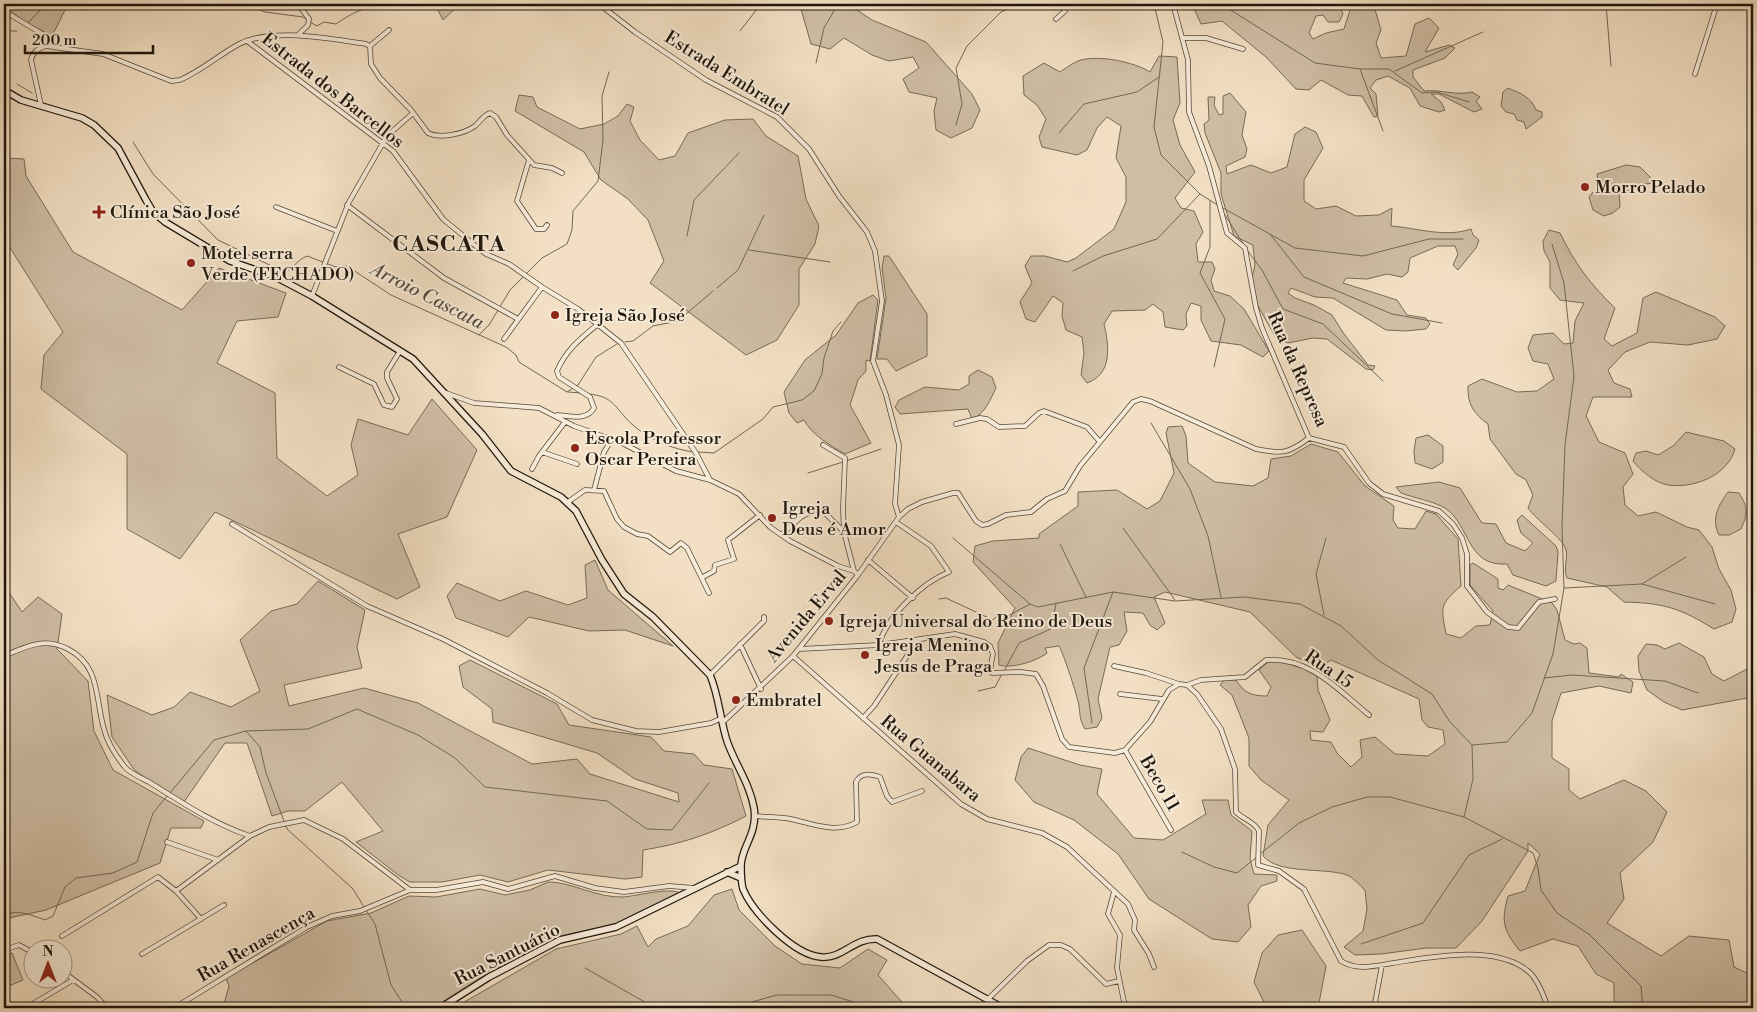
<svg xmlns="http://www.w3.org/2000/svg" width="1757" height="1012" viewBox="0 0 1757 1012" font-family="'Libre Bodoni',serif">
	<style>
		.green { fill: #cfbea5; stroke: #776a58 }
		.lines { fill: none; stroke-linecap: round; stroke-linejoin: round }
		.stream { stroke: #736655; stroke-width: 1 }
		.street-casing { stroke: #54483a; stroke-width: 5.5 }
		.secondary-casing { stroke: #1f160c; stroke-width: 8 }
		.street { stroke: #f7ebd9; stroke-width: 4 }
		.secondary { stroke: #f7ebd9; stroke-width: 5.5 }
		.poi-dot { fill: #8f2418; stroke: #f7ebd9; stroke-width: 2 }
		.labels { text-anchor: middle; stroke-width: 4; stroke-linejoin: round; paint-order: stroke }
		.street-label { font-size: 18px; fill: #1f160c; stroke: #f7ebd9 }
		.poi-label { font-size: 18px; fill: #1f160c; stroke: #f7ebd9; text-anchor: start }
		.water-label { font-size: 19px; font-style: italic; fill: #574b3c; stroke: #f7ebd9 }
		.district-label { font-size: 22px; font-weight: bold; letter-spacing: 1px; fill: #1f160c; stroke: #f7ebd9 }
	</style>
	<rect width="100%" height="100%" fill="#f3e0c4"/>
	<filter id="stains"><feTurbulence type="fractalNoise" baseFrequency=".004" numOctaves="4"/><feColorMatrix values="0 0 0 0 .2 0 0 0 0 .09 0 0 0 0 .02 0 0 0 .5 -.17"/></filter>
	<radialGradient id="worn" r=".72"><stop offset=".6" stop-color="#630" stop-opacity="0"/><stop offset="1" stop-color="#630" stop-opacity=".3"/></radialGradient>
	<path class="green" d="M4,4H101L84,10L66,8L52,36L21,20Z
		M435,4H460L443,20Z
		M764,4H848L872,20L926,42L972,94L980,110L972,128L951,138L936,130L934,111L937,98L909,92L903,79L919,68L913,57L889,61L872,55L844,38L830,49L811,44L801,9L777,8Z
		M1192,4H1339L1343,14L1339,22H1328L1323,15L1316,16L1309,33L1313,39L1326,33L1344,29L1351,7L1354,4H1369L1374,6L1381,30L1376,43L1381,58L1406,56L1415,24L1429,18L1439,28L1425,52L1449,45L1455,48L1445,58L1413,70V77L1424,91C1441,89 1455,96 1472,92L1480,97L1476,101L1482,109L1474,112L1439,94H1431L1441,102L1445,110L1439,112L1420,106L1410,88L1388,76L1376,80L1370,88L1376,94L1378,116L1374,117L1362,96L1348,95L1321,80L1309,90L1296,89L1266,57L1222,21L1201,24Z
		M1159,56L1177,57L1180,103L1173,120L1180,145L1195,172L1175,198L1181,208L1194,211L1203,232L1196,244L1198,262H1212L1215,269L1211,280L1214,291L1230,296L1244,309L1269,351L1263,357L1241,345L1211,341L1201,320V306L1191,303L1186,314L1187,326L1183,330L1165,327L1163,312L1153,304L1145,310L1112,311L1104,324C1109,345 1113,374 1087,383L1081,375L1084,353L1082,337L1066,330L1062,316L1063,303L1053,296L1035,322L1026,319L1020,302L1032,283L1025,266L1031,256H1045L1067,262L1076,258L1114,229L1126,202V177L1116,158L1121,126L1107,117L1097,128L1087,150L1077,155L1042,147L1039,137L1046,119L1037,105L1024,95L1023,76L1044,63L1060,72C1066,68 1074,62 1081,60C1100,55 1134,62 1150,72Z
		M1508,88C1520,93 1531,97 1536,110L1542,112V117L1526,129L1524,122L1517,120L1514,114L1506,112L1501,106L1503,92Z
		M1230,93L1246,112L1242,135L1247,149L1245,157L1226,166L1227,174L1251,165L1271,173L1287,167L1295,134L1305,127L1316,132L1323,148L1304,180V201L1316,209L1336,206L1356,216L1379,215L1392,208L1391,226C1418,228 1445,238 1471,229L1473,235L1479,240L1476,248L1458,270L1453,265L1458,254L1455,246H1438L1410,258L1408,272L1402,277L1387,274L1367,279L1346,278L1343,283L1397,300L1407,315L1426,318L1430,324L1426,329L1406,331L1386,330L1333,298L1315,297L1291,288L1288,293L1295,298L1314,305L1332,315L1344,334L1368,365L1375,366L1373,370L1366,369L1327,339L1313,338L1288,343L1276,338L1257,304L1251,282L1255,265L1253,245L1234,236L1221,194V173L1205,133L1204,124L1209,120L1208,97H1215L1214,105L1219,115L1223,114V96Z
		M519,95L533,97L537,107L580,129L604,124L618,116L627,104L634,107L630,121L640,140L659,160L675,156L688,133L725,120L753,119L766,136L798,156L806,199L819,226L815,244L799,269V305L777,340L746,355L650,283L664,261L648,220L628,199L601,180L584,152L515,111Z
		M4,158L24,159L26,176L73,252L182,310L219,268L286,293L278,317L237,321L217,363L275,393L277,458L327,496L358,475L351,445L358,419L408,435L432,399L477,450L447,517L398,534L420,587L397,599L215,512L180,559L127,529V454L41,389L44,355L63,332L9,246H4Z
		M1626,165L1640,167L1656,183L1633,185L1629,191L1619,192L1620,207L1613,213L1604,216L1593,210L1589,197L1593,192L1604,194L1607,191L1602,181L1598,180L1597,174Z
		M1549,230L1560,233C1575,264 1590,284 1615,308L1604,339L1612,346L1637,333L1643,298L1656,292L1715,317L1725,326L1717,339L1688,345L1650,342L1625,352L1608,370L1614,383L1630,389L1632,397H1593L1586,416L1599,442L1625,453L1633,474L1623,487L1625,505L1638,516L1656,512L1687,527L1699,530L1712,547L1719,569L1731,590L1736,609L1732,622L1714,629C1680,608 1664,603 1624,602L1607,587L1567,578C1563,569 1568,559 1566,550C1563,538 1536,520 1528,508L1533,495L1526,480L1516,474L1490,439L1488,424C1474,414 1467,404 1468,386L1482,379L1517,392L1537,391L1554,379L1548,364L1533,361L1528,348L1533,335L1553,333L1564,344L1573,343L1575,321L1584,303L1560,300L1550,288V262L1544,251L1543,241Z
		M884,256H889L927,314V356L896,371L887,359H877L886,298L882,268Z
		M873,295L878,300L870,361L866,360V371L858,380L850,405L871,443L845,454C831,446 812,435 804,420L797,423L789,413L784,392L805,360L836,335L858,303Z
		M978,370L992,377L996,388C990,400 985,414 972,419L968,409L900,414L895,407L899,400L925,387L959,390L969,384V376Z
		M1182,426L1186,436L1188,463L1215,482L1253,486L1268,478L1271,459L1291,456L1311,444L1338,452L1365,486L1394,506L1393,520L1398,528L1415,529L1426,511L1436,514L1458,539L1461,586C1439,605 1441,607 1446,634L1461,638L1476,626L1490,625L1493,611L1470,585V565L1473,563L1498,579V588L1503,590L1508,585L1552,603L1557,610L1565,640L1574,644L1580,643L1587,648L1589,673L1619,677L1621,674L1633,682L1631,693L1599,686L1561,693L1552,721V758L1569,769V790L1580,799L1624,780L1646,791L1667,812L1653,842L1620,873L1624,899L1607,923L1661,956L1689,936L1729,940L1734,967L1753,976V1008H1614V983L1596,974L1578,946L1553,939L1520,951C1503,930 1501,922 1508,896L1525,891L1540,854L1528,843V851L1482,921L1456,948H1426L1381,954L1355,955L1344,947L1363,931L1367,909L1365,890C1360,886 1353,877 1347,875C1324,867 1280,875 1263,856L1268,825L1289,800L1261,780L1249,766V738L1232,695L1220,685L1225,679L1236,680C1244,693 1252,696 1267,696L1271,687L1259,670L1269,661L1294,663L1317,676L1318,690L1330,720L1323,732L1310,731L1311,740L1331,742L1337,753L1351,767L1362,757L1360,740L1375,737L1395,754L1428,756L1445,744L1443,730L1428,727L1422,720L1419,699L1331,660L1319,668L1296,657L1250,612L1165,592L1154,597L1165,623L1157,630L1150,625L1143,613L1124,612L1127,631L1119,645L1110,647L1098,699L1102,718L1097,727L1085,729C1080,721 1080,715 1079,706C1078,698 1063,652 1059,646L1045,648L1047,653C1037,661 1012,669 999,665L998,643L1015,608L973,562L975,546L993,541L1039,538V534L1078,506V492L1117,490L1147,509L1160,501L1174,473L1166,433L1168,427Z
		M1686,432L1724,441L1735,449C1728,475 1694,489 1668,485C1655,483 1641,471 1633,461L1636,453L1646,451L1658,455L1673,446Z
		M1428,435L1443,446V462L1432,469L1415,463L1414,451L1416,438Z
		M1439,482L1460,488L1482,523L1496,524L1506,543L1525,551L1533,543L1521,533L1517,520L1522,515L1556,546L1558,552L1556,581L1546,586L1513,575L1507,564C1466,567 1470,524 1445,508C1433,501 1414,498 1401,493L1396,487Z
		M1728,492L1739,493C1748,507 1748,514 1741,529L1729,535H1719C1711,519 1718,506 1728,492Z
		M595,560L608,590L673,646L625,630L589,631L529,617L508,637L456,618L447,596L457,583L500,601L526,591L568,605L587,598L585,565Z
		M318,581L365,610L357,647L362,668L284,685L289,706L364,688L418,703L532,764L577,759L590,774L679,802L678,793L635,779L597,753L493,722L492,709L463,687L459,666L470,660L557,704L569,725L651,737L664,751L694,754L704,765L732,769L746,816C711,834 682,844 643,850L642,877L625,879L548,870L508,882L480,875L442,882H410L398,875L356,842L383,831L342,782L305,811H288L272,816L247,743H225L184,802L135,771L112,737L107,695L152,715L174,707L190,692L231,707L260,691L240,640L271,611L297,604Z
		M4,585L22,612L38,597L62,614L57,649L88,681L94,731L113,770L204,821L201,828H171L160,863L46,910L4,919Z
		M1679,643L1704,657L1712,674L1724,681L1747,669L1753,672V697L1682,710L1664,702L1647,690L1639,671L1638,656L1646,644L1657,645L1665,649Z
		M1028,748L1080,765L1102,769L1097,794L1134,838L1163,840L1206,814L1202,800H1228L1231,815L1252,831L1250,859L1254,874L1277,875V881L1261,886L1248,905L1251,927L1238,942L1212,939L1149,899L1118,854L1074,820L1034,802L1015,780L1021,757Z
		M548,882C573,882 596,898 623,897C637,896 669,887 680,893L616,925L561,936L483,977L434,1008H226L224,1004L229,986L226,978L327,921L371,913L409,896L436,897L480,889L505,895L530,890Z
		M732,889L739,910L775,946L802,964L840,968L868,949L887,960L878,975L907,1008H454L556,949L621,934L637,926L648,947L656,939L688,926L714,895Z
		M1302,930L1326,966L1318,1008H1267L1254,982L1262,953L1278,935Z
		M12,953L23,980L4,988V956Z"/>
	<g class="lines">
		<path class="stream" d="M245,4L265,12L303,17L307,20
			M1154,4L1163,42L1154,127L1161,155L1200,194L1219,206
			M1221,4L1315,63L1360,69H1389L1422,93L1437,92L1469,102
			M1606,4L1611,66
			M1155,5L1164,4
			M1176,5L1184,8L1207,4
			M310,22L317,26L324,22L336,24C353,12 376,0 396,10L411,4H439
			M28,23L46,4
			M4,31H17
			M740,31L761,4
			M816,63L824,28L838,4
			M1360,69L1383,131
			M1395,71L1483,32
			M17,84L32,93
			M956,125L962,104L956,68L967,46L1001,12L1018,4
			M1059,133L1084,104L1137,92L1159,77
			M133,142L153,174L218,240L284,272C293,269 297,260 307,256L336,267L347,266L391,295L506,347L516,355L519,362L567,392L578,385L596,357L617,344
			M1210,201V247L1200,273L1225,319L1214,367
			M1223,208L1295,248L1363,256L1429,239H1463
			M1223,212L1244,245
			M1270,234L1304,277L1392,314L1442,323
			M687,236L694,200L739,153
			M749,250L830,262
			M1247,250L1262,270L1283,309L1323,324L1383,381
			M1073,271L1103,256L1157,239L1200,194
			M717,288L738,270L764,215
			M479,335L489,325L510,290L542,258L567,244L572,230L573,211L598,181L603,140L602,96L609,72
			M625,342L633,341L653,326L678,321L713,291
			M568,392L581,393
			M588,394C616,396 615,410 634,426C649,439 674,450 694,452
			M1151,423L1190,489L1208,536L1221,597
			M698,452L714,453L763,419L773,407L802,400L814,391L822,374L824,358L833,331L841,322
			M846,461L881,449
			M808,473L843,462
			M1123,528L1175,600
			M953,538L1030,604
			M1060,544L1086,597
			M1642,584L1686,557
			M1564,588L1642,584L1715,604
			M939,599L946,598L993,620L997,616L1006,617L1030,604L1038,607L1113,592L1175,601L1244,597L1300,604L1341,626L1378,660L1432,694L1450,722L1472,745L1473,779L1464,817
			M1324,615L1316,574L1326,538
			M1004,671L1019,643L1051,629L1056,604
			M1544,678L1572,675L1665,681L1698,693
			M978,691L995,687L1002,674
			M1092,723L1084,668L1113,592
			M246,731L260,747L266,773L287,829L353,889L364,907
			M1472,745L1507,742L1532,713L1553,654L1564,588L1562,527L1565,445L1574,376L1564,283L1552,244
			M170,793L214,740L246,731L308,729L357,709L418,735L455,758L485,787L607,801L647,829L672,830L709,783
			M1182,852L1214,867L1237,873L1257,857
			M1260,854L1299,823L1332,807L1367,797H1390L1464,817L1533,853L1538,868L1541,890L1557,913L1590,935L1641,986L1643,1008
			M366,910L375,924L391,985L406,1008
			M4,915C18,909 31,915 45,920L53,916L65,887L76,878L113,873L137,862L153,813L167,796
			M1361,944L1423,923L1469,855L1502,839
			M585,968L650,1005L683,1008
			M730,1008L777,995H831L873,1008"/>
		<g class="street-casing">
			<path id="street" d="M599,4L635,32L706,80L777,117L809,149L839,196L867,232L875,251L882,301L873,361L886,395L899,445L895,504L899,517
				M1173,4L1188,60L1189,112L1209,166L1227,233L1245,248L1256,308L1262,328L1309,438
				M4,11L44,35L46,38V46
				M1056,19L1065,11L1063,4
				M298,35L308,25L309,19L298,4
				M1182,38H1206L1243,49
				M247,41L393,151L443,219L472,243L486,254L509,264L542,287L578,309L621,343L696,453L710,480
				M370,46L389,30
				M1695,74L1717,4
				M41,105L31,60C33,52 37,49 46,46L103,54L171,81L180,80C201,71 219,55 239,44C273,27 330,39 366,44L370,46L371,64L380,78L411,110L428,133C440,139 464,134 475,126C481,121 482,116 490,113L496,117L507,135L534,165L552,168L562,173
				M529,160L517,201L536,229H544L547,225
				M347,205L444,278L518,319
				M276,207L337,231
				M312,296L349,202L387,136L413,113
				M504,339L542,287
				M339,367L374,384L384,405L392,407L397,399L387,378V372L400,351
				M446,393L474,403L539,408L574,426L622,443L676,471L710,480L739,494L770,527L790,541L838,566L854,571L858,575
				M557,415C570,416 587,421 594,408L590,397L559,377L557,371C566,350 581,338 598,324
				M956,424L980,418L987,419L999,427L1025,426L1039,413L1044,411L1087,427L1100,442
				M1309,438L1344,447L1369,483L1383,494L1439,511L1453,524L1462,538L1467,554V586L1487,612L1508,627L1518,628L1539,602L1555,599
				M823,445L845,458L843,509L844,532L854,571
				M542,452L577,464
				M532,469L539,456L565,422
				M594,490L604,452L612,439
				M568,502L585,490L604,491L617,519L624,527L637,534L648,536L670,552L681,543L687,548L709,593
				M232,524L367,606L443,639L547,693L592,720L636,731L659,732L711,723L722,718
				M781,535L801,517L819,507L843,531
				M868,560L913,598
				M703,577L714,571L715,565L734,559L728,540L760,515
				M740,644L761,689
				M879,645C886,617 923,582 949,572L931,546L896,522
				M799,649L879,645L955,634L984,642L990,646L993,654L990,670L992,673L1021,672L1036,674L1043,686L1062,739L1069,747L1115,753L1125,750L1150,722L1169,690L1179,684L1187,685L1197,694L1221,729L1235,769L1236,812C1244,820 1254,821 1259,831L1258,865L1279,871L1304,889L1341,961C1357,971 1375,966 1393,963C1432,957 1495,944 1528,971C1538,979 1544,996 1548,1008
				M4,656C27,646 44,637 68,649C101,666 95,699 104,729C107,741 116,756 124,766C129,773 141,778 149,782C181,802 214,824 250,836L269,827L304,820L343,839L410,890H436L483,882L508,889L555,876L595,888L624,892L669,886L695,888
				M793,656L961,804L987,819L1042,833L1067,847L1128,904L1135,920L1134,930L1149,954L1154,967
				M1114,666L1146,673L1179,684
				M710,675L764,621V617
				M1187,685L1201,680L1245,677L1266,660C1310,657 1337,689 1369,715
				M1120,694L1162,699
				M863,718L874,706L917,641
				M722,723L793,656L858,575L899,517L908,509L922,502L953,493H958L976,521L982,525L988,524L1006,515L1031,512L1047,499L1065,491L1080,466L1133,402L1141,399L1150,401L1256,449C1282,454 1288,454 1309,438
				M1125,750L1171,830
				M755,816C766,817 779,817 791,819C812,824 837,834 857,822L856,782C861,772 871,774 880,777L887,796L892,802L922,791
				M167,842L218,860
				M176,891L250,836
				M1114,892L1108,914L1120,935L1117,968L1124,1002L1128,1008
				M62,936L158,877L176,891L201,919
				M7,949L19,945L32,952
				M142,954L224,905
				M62,971L97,997L107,1008
				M988,999L1027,961L1049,945H1061L1070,949L1106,984L1119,981
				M26,1008L73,980
				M174,1008L307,927L332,916L360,911L410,890
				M1374,1008L1382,965"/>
		</g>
		<g class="secondary-casing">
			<path id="secondary" d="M4,90L21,100L82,118L94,125L118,148L146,200L153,212L165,222L230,261L276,277L312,296L413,359L482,434L511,471L561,497L576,511L602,560L624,594L653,617L710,675C719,696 720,719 727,741C735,764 750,784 754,808C758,834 741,847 741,866C741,874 741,882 743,889C753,913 794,955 821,957C843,959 853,938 877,939L1003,1008
				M727,872L741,878
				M440,1008L489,977L560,940L616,927L741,866"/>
		</g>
		<use href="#street" class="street"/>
		<use href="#secondary" class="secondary"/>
	</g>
	<g class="poi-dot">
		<circle cx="1585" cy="187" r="5"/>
		<path d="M96.5 204.5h5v5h5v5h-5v5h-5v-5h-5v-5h5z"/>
		<circle cx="191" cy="263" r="5"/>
		<circle cx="555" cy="315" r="5"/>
		<circle cx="575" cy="448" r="5"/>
		<circle cx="772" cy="518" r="5"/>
		<circle cx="829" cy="621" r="5"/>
		<circle cx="865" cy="655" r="5"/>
		<circle cx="736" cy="700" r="5"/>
	</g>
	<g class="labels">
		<g class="street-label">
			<text transform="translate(727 73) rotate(32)" y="6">Estrada Embratel</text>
			<text transform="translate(333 90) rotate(38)" y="6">Estrada dos Barcellos</text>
			<text transform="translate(1298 369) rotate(66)" y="6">Rua da Represa</text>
			<text transform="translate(806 616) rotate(-50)" y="6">Avenida Erval</text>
			<text transform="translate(1329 669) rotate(34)" y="6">Rua 15</text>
			<text transform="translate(931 758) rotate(40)" y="6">Rua Guanabara</text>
			<text transform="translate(1160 783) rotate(60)" y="6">Beco 11</text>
			<text transform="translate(256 944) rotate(-30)" y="6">Rua Renascença</text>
			<text transform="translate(507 954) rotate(-27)" y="6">Rua Santuário</text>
		</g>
		<g class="poi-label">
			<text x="1595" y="193">Morro Pelado</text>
			<text x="110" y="218">Clínica São José</text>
			<text x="201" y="259">Motel serra<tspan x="201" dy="21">Verde (FECHADO)</tspan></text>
			<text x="565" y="321">Igreja São José</text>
			<text x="585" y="444">Escola Professor<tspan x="585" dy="21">Oscar Pereira</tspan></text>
			<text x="782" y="514">Igreja<tspan x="782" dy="21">Deus é Amor</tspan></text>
			<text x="839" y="627">Igreja Universal do Reino de Deus</text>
			<text x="875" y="651">Igreja Menino<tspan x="875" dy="21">Jesus de Praga</tspan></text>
			<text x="746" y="706">Embratel</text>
		</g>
		<g class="water-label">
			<text transform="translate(428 295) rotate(27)" y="7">Arroio Cascata</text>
		</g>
		<g class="district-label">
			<text x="449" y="251">CASCATA</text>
		</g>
	</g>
	<rect width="1757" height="1012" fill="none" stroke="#f3e0c4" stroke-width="20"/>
	<rect x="5" y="5" width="1747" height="1002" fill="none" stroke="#1f160c" stroke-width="2.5"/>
	<rect x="10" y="10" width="1737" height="992" fill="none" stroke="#1f160c"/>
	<g transform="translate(48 964)"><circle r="24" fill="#f7ebd9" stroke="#a19687"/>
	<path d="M0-4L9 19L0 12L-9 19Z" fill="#8f2418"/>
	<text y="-8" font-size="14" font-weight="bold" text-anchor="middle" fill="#1f160c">N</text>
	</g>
	<path d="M25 45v8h128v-8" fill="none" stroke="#1f160c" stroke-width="2.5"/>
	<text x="32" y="45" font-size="15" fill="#1f160c" stroke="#f7ebd9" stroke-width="4" paint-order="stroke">200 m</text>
	<rect width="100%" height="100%" filter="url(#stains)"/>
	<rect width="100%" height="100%" fill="url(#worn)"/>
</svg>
